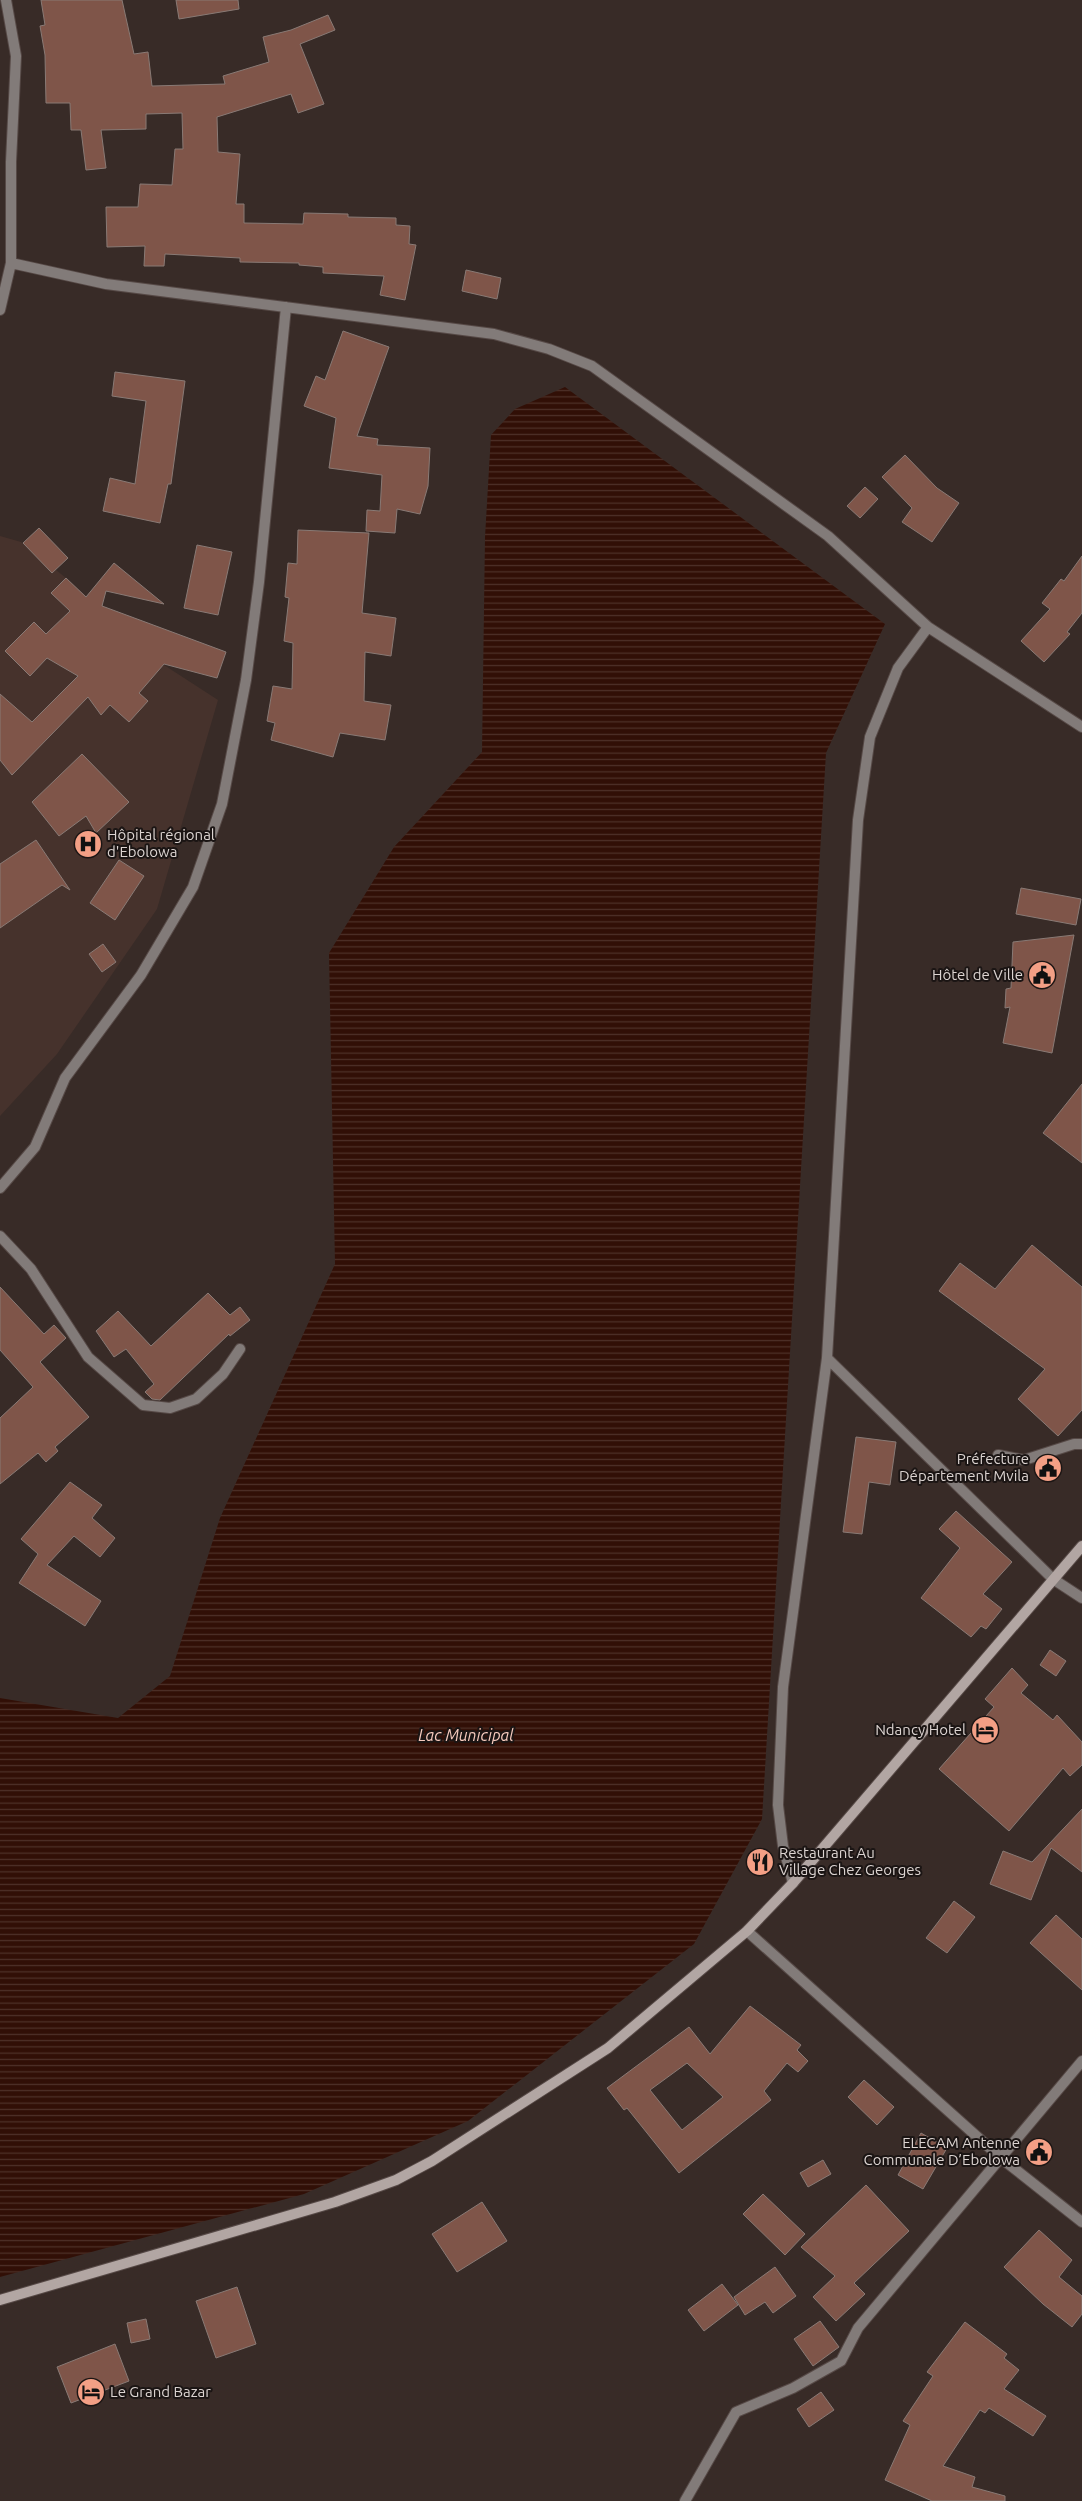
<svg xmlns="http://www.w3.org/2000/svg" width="1082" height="2501" viewBox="0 0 1082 2501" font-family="Ubuntu,sans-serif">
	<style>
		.built { fill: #46322c }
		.water { fill: url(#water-rules) }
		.building { fill: #7f5549; stroke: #897a75; fill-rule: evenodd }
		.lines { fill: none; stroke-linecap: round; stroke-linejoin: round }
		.street-casing { stroke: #564946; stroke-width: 12 }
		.secondary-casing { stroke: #564946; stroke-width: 12 }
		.street { stroke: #827b79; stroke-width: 10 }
		.secondary { stroke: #b2a6a3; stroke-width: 10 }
		.labels { text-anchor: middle; stroke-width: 4; stroke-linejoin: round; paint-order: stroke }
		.poi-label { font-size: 15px; fill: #dcd4d1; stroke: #1b1514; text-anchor: end }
		.water-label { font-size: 16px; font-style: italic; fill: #f7cbbe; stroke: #1b1514 }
	</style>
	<defs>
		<pattern id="water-rules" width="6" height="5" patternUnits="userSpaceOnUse" patternTransform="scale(1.25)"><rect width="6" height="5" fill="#310f06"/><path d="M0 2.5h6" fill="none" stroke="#4e3129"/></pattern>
	</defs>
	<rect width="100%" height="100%" fill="#382b27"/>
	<path class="built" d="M0,536L21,542L66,578L164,665L218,700L157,909L57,1054L0,1116Z"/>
	<path class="water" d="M565,387L885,624L826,753L762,1819L694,1944L468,2121L304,2194L0,2277V1698L118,1718L170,1676L220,1518L335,1264L329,953L394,847L482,752L485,537L491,435L515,409Z"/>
	<path class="building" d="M41,0H122L134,54L148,52L152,86L225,84L223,76L269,62L263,37L291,30L328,15L335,30L300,44L324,104L298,113L291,94L217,117L218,152L240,154L236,204H244V223L303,224L304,213L348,214V217L396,218V225L410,226L409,244L416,245L405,300L380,295L384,276L323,273V267L299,265V263L240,262V258L165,254L164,266H144L145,246L107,247L106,207H138L140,184L172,185L175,149H183L182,113L146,114V129L101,130L106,168L86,170L81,130H71L70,103H46L45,55L40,26L45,25Z
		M176,0H238L239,9L179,19Z
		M466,270L501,278L497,299L462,291Z
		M343,331L389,347L357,436L378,439L377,445L430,448L428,486L420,514L397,509L395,533L366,531L367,510L380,511L382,475L329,468L336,418L304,406L316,376L325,380Z
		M115,372L185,381L171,484H168L160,523L103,511L110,478L135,484L146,401L112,396Z
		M905,455L937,488L959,503L932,542L902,522L912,508L882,477Z
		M865,487L878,499L860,518L847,506Z
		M39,528L68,558L52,573L23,543Z
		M298,530L369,533L362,613L396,618L391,656L365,652L364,701L391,705L385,740L340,733L333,757L271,740L275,723L267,721L273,686L292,689L293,643L284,641L289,598L285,597L288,563L297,564Z
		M197,545L232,552L218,615L184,608Z
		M1082,556V613L1067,632L1070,634L1044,662L1021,641L1050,609L1042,603L1061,579L1064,581Z
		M114,563L164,604L106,591L102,606L226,652L217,678L164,664L139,693L148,701L129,722L110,705L101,715L88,697L12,775L0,760V694L32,722L78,676L47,658L30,676L5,651L34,622L46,634L70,611L51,593L66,578L86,597Z
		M82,754L129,802L96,833L86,816L59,836L32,802Z
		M36,840L70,890L62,885L0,928V864Z
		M119,860L144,876L115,920L90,903Z
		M1021,888L1081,899L1076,925L1016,914Z
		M1074,935L1052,1053L1003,1043L1010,1007L1005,1008L1006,989L1011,988L1013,942Z
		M103,944L116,962L102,972L89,954Z
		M1082,1084V1163L1043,1133Z
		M1032,1245L1082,1287V1410L1058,1436L1018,1399L1045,1369L939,1291L960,1263L995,1289Z
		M0,1287L44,1334L54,1325L66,1338L40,1362L89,1417L55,1447L58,1451L46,1462L38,1453L0,1484V1418L33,1387L0,1350Z
		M208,1293L230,1315L240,1307L250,1320L230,1336L229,1334L160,1400L152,1399L145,1392L154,1384L126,1349L114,1357L96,1331L118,1311L151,1346Z
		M856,1437L896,1442L890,1485L869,1482L862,1534L843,1532Z
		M70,1482L102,1505L92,1518L115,1538L100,1557L74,1536L47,1565L101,1601L85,1626L19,1583L38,1554L21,1539Z
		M956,1511L1012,1562L983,1594L1002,1609L986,1629L981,1626L971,1637L921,1598L960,1548L939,1529Z
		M1050,1650L1066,1661L1056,1676L1040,1665Z
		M1012,1668L1028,1685L1021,1693L1053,1720L1057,1715L1082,1742V1765L1070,1776L1063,1768L1009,1831L939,1769L994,1707L985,1699Z
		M1082,1809V1872L1051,1848L1031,1900L990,1884L1003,1851L1032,1862Z
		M954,1901L975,1917L947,1953L926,1938Z
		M1056,1915L1082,1939V1990L1030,1943Z
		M750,2006L801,2045L797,2050L808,2061L798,2072L787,2063L764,2091L771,2100L679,2173L627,2108L624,2110L607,2088L689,2027L710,2054ZM687,2063L723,2097L682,2130L650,2090Z
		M864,2080L894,2107L877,2125L848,2097Z
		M921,2133L947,2148L923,2189L898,2175Z
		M823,2160L831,2174L808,2187L800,2173Z
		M866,2185L909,2231L854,2283L865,2294L836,2321L813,2297L835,2276L801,2247Z
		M763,2194L805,2234L785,2255L743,2214Z
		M482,2202L507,2241L457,2272L432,2234Z
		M1039,2230L1072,2260L1059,2277L1082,2296V2314L1072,2327L1043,2304L1004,2267Z
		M775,2267L796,2296L773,2313L765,2302L745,2315L734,2297Z
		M722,2284L738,2305L704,2331L688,2310Z
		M237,2287L256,2344L216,2358L196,2301Z
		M146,2319L150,2339L131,2343L127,2323Z
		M820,2321L839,2347L813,2366L794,2339Z
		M965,2322L1007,2354L1004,2358L1019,2370L1004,2389L1046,2416L1033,2436L989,2408L985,2413L980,2410L943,2466L975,2477L972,2487L1005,2496V2501H932L885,2480L910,2425L903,2421L933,2376L927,2372Z
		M115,2344L129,2381L71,2403L57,2367Z
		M821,2392L834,2410L809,2427L797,2409Z"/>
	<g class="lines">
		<g class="street-casing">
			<path id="street" d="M11,263L106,284L494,334L549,349L592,366L828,536L928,627L1082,727
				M0,310L11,263V162L16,56L6,0
				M0,1188L35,1147L65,1078L141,975L193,887L222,804L246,680L259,582L286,307
				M0,1236L31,1269L88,1357L143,1405L170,1408L196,1399L223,1374L240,1349
				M827,1358L1053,1579L1082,1598
				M998,1455L1024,1460L1074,1444H1082
				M793,1883L783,1846L778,1805L783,1687L827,1358L858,820L870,737L898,668L928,627
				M747,1931L1001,2158L1082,2222
				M685,2501L736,2412L793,2388L841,2361L858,2328L1082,2061"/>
		</g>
		<g class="secondary-casing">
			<path id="secondary" d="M0,2300L335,2202L396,2180L432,2161L608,2048L747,1931L793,1883L1082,1546"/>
		</g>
		<use href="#street" class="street"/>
		<use href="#secondary" class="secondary"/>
	</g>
	<defs>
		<g id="hospital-disc" transform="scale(1.4375)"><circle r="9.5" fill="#f39f85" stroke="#1b1514"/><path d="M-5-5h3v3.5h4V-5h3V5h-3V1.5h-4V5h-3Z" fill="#111"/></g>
		<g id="civic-disc" transform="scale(1.4375)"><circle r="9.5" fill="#f39f85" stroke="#1b1514"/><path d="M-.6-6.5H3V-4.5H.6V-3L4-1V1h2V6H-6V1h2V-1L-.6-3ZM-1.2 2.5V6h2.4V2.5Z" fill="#111"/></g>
		<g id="hotel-disc" transform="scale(1.4375)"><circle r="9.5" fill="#f39f85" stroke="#1b1514"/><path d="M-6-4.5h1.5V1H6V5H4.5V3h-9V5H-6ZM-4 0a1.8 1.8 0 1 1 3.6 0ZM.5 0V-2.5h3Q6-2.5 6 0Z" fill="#111"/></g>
		<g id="restaurant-disc" transform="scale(1.4375)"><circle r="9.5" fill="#f39f85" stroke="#1b1514"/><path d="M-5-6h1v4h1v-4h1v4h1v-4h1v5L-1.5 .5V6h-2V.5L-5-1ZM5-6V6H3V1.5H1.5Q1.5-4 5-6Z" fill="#111"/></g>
	</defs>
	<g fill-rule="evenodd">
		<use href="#hospital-disc" x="88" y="844"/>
		<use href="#civic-disc" x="1042" y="975"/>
		<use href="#civic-disc" x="1048" y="1468"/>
		<use href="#hotel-disc" x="985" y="1730"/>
		<use href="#restaurant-disc" x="760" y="1862"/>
		<use href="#civic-disc" x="1039" y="2152"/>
		<use href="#hotel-disc" x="91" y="2392"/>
	</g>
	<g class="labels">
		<g class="poi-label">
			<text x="107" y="840" text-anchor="start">Hôpital régional<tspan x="107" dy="17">d'Ebolowa</tspan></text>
			<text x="1023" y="980">Hôtel de Ville</text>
			<text x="1029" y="1464">Préfecture<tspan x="1029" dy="17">Département Mvila</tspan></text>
			<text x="966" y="1735">Ndancy Hotel</text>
			<text x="779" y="1858" text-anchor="start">Restaurant Au<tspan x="779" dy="17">Village Chez Georges</tspan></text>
			<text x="1020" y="2148">ELECAM Antenne<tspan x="1020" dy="17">Communale D’Ebolowa</tspan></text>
			<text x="110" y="2397" text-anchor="start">Le Grand Bazar</text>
		</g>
		<g class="water-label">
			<text x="466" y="1741">Lac Municipal</text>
		</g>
	</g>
</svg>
